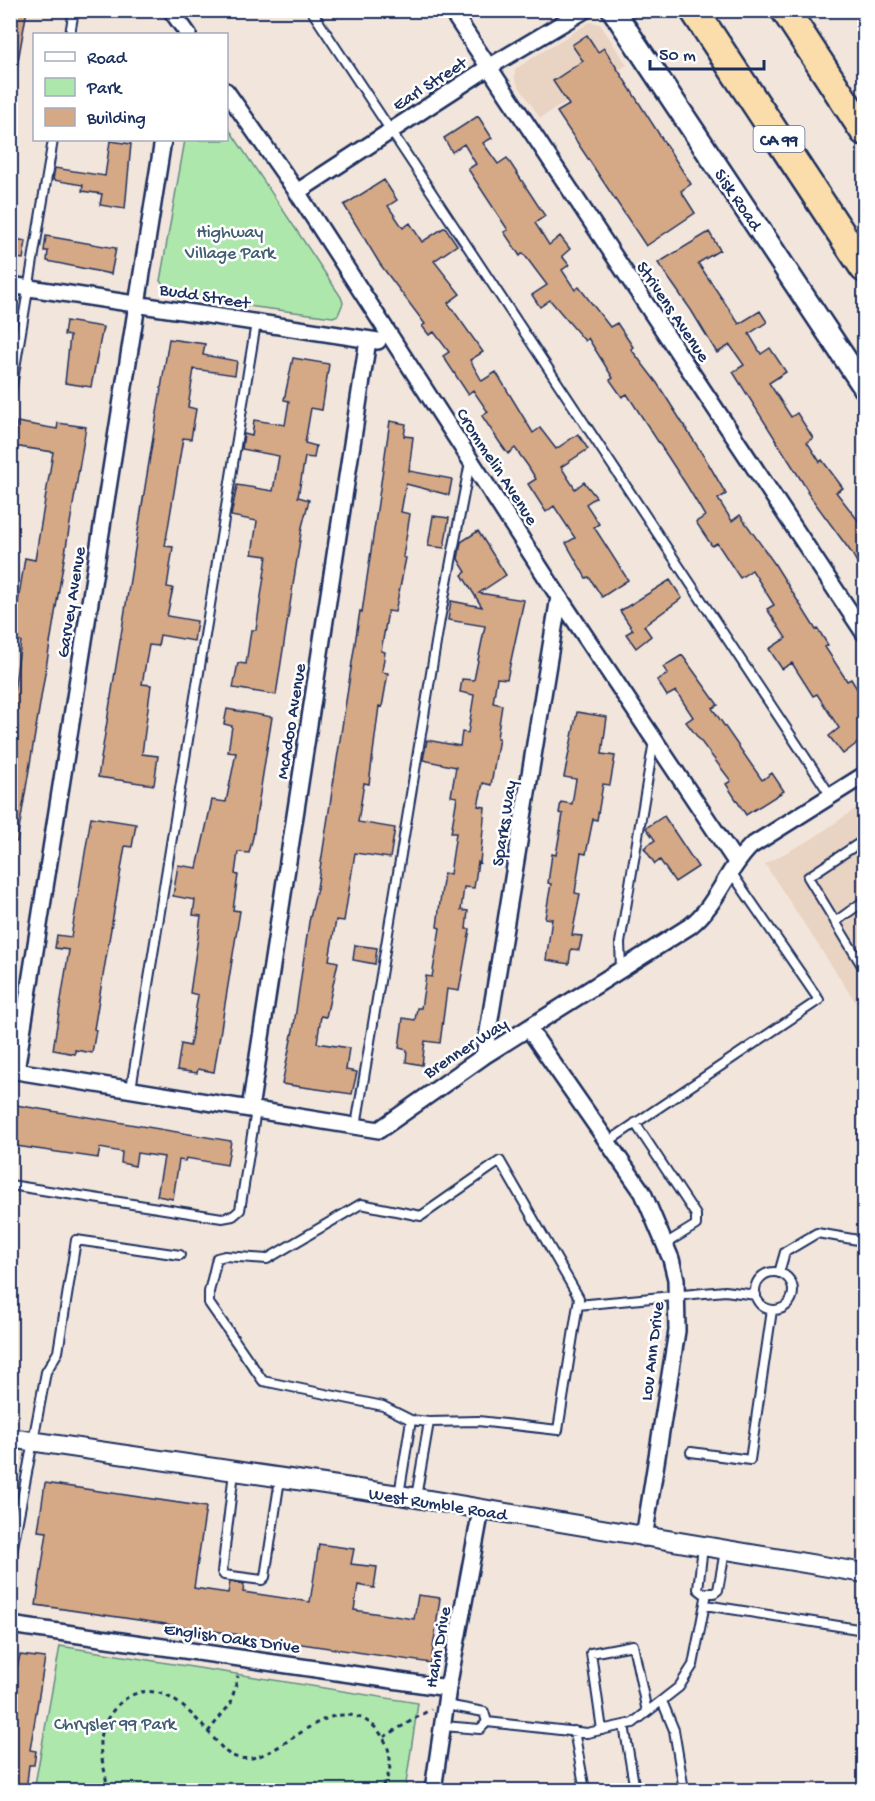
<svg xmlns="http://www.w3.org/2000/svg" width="875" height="1801" viewBox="0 0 875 1801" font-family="'Gochi Hand',sans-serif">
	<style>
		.built { fill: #e9d3c2 }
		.green { fill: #aee7ab; stroke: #648b84; stroke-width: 1.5 }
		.building { fill: #d5a886; stroke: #1b2f5e; stroke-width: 1.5 }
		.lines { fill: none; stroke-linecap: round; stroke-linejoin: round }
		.service-casing { stroke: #1b2f5e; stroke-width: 12 }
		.minor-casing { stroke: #1b2f5e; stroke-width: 20 }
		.tertiary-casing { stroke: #1b2f5e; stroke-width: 22 }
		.secondary-casing { stroke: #1b2f5e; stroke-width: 26 }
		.motorway-casing { stroke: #1b2f5e; stroke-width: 32 }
		.path { stroke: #1b2f5e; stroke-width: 3; stroke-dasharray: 4.5 4.5; stroke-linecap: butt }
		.service { stroke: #fff; stroke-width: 8 }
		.minor { stroke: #fff; stroke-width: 15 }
		.tertiary { stroke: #fff; stroke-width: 18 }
		.secondary { stroke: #fff; stroke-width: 21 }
		.motorway { stroke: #faddab; stroke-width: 27 }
		.labels { text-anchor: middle; stroke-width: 5; stroke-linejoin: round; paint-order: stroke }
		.shield { fill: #fff; stroke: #5f6d8e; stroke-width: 1.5 }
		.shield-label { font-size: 16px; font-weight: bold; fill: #1b2f5e }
		.street-label { font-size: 18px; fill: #1b2f5e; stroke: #fff }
		.park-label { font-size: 18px; fill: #405d71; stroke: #fff }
	</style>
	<rect width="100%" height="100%" fill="#f2e5db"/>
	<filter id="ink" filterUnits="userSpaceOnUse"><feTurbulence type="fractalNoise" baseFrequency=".0167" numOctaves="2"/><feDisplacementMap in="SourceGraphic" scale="12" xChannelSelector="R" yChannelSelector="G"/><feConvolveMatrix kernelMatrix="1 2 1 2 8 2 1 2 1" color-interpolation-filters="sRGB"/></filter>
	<g filter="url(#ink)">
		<path class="built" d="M590,22L600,24L627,65L540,118L515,80V69Z
			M864,803V1015L765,864L812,839Z"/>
		<path class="green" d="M227,126L341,297L343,303L338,315L333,317L176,297L160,281L185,140H226Z
			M60,1646L418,1703L405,1790H34Z"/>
		<path class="building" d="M10,10H27L17,67H10Z
			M587,35L598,52L604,48L691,184L681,191L695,213L646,246L557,112L569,105L553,81L583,61L572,45Z
			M478,116L492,138L483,143L498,164L507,158L545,216L535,223L549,245L560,236L570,249L562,256L569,265L562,270L575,290L579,287L610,327L617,323L633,347L631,349L657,383L708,463L726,494L718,499L732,521L740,515L774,563L816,630L818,629L828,645L825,647L847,681L851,679L864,700V738L843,754L829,736L839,728L817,694L813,696L792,663L782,669L769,649L786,638L767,609L774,605L752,570L740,578L717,543L712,546L696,522L705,516L687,486L627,394L622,397L610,380L613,378L588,338L585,341L550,300L540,307L532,295L547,285L523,253L520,256L504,232L508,230L468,169L476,164L464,144L452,152L444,138Z
			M110,141L131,144L125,209L100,205L102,194L82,191L83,185L53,180L55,168L105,176Z
			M384,180L397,200L388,206L403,228L410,223L422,242L445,227L457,245L434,261L460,294L448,303L483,352L470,360L482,381L496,372L533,433L540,428L556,449L578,434L588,449L561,467L575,489L584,482L596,497L586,504L599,524L594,527L628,580L602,597L589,577L586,578L566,543L575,538L554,506L546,512L528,484L536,479L528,466L515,448L508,454L500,443L482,416L488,412L473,390L468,394L443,356L449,352L434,332L429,335L422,326L425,324L380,264L344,205Z
			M709,232L720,250L698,263L739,324L760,311L767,322L749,334L761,354L770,348L786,372L769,383L791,417L797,413L813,438L807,442L820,462L822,460L843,488L836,492L864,528V575L851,552L807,492L808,491L733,372L744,365L730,345L717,353L691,310L658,263Z
			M46,236L116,248L111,274L47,261L48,251H44Z
			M10,238L26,241L23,259L10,257Z
			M66,321L103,327L91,387L65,383L70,336L64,335Z
			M169,339L205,344L203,355L237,361L235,375L194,369L188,407L196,409L191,439L183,438L165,546L173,547L167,587L173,588L167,616L197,621L194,641L160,635L158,646L149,645L142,684L151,685L142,754L158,756L154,785L98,777Z
			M293,358L329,364L322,410L311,408L305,443L316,446L314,458L305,457L298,497L309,500L302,527L276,695L233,688L238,663L246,664L251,630H256L267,556L252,554L257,521L231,516L237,485L273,491L279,456L242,449L244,434L252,436L254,420L285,425L289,401L284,400Z
			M390,421L406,424L404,436L413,437L409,471L452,479L449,495L406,484L401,512L410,514L403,557L406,558L395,612L388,611L381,651L385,652L382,672L388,673L382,707L379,706L369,784L364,783L358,822L395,828L390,858L355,853L344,921L336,920L329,960L338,962L326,1017L321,1016L317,1043L349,1048L346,1070L357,1072L352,1094L282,1084L294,1025L309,922L317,888L360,611L362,612Z
			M17,422L57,429L58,423L86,427L17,842L10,841V697L13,698L21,641L12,639L25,558L35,560L53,452L13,446Z
			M433,516L449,518L444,548L428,546Z
			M478,531L506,575L479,593L524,600L507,679L497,678L493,703L502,705L497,738H499L491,785L483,783L478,806L485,807L480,863L478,862L474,888L464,887L461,910L468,911L466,929H470L459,991L447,989L440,1043L425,1041L422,1065L406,1062L407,1050L399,1048L403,1018L415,1020L417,1008H421L426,976L432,977L440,928L437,927L440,902L444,873L450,874L456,833H451L457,797L451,796L456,767L423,760L427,740L460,746L462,732L468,733L474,695L460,692L462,679L474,680L485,626L448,620L451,601L482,607L462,575L466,572L458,559L461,542Z
			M670,580L682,598L644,626L651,636L636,648L626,634L633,630L620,611Z
			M682,655L718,705L712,708L762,780L772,773L784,791L746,815L726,784L731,781L686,722L693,717L676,691L667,696L657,680L668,674L663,667Z
			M227,709L272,717L253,837L249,853L238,852L235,874L238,875L233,910L240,911L214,1072L198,1069L197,1073L177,1070L181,1044L190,1046L198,995L190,993L201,916L193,915L195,900L173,896L178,865L197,868L212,800L226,802L236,753L228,752L232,726L224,724Z
			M577,712L607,717L602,754L615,756L610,785L603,784L597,820L593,819L586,854L581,853L575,893L580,894L572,935L582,936L579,950L571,949L569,964L546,960L552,919L545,918L551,884L548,883L552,854L556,855L563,814L559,813L561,802L572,804L576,779L564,777Z
			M664,816L698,867L675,882L660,860L655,864L644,848L655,840L646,828Z
			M91,817L136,824L132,847L125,846L94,1029L96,1030L92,1053L75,1050V1054L53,1050L69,950L55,948L57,935L71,937Z
			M355,945L377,948L375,964L353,960Z
			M10,1104L231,1141L227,1165L186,1158L185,1161L179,1160L173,1199L157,1196L164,1157L137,1153L135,1166L121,1163L122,1152L100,1148L98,1158L16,1146L10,1143Z
			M45,1483L206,1507L194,1588L228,1593L230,1582L244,1584L243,1592L310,1602L319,1544L354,1549L351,1564L377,1567L374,1588L358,1585L354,1610L414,1619L418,1595L440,1598L431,1663L36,1605L47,1532L38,1531Z
			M20,1655L45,1658L30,1750L36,1751L34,1765H29L26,1791H10V1667L17,1668Z"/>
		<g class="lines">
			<g class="service-casing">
				<path id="service" d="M311,10L831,796
					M70,34L74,10
					M10,398L53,140
					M864,840L808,877L864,969
					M835,922L864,901
					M621,968L620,943L654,741
					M131,1089L256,323
					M635,1123L696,1215V1225L665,1244
					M356,1126L440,619L470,462
					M609,1141L819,1000L731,872
					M500,1161L579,1298L558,1430L478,1421L429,1422L411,1420L383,1406L263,1381L209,1303V1292L217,1258L225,1256L267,1259L361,1204L421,1216Z
					M10,1185L222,1218L233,1216L240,1210L256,1110
					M755 1291a19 19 0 1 1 38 0a19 19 0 1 1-38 0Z
					M779,1273L785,1252L817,1233L864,1241
					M578,1305L725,1291L756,1295
					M691,1452L750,1460L772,1310
					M234,1472L222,1572L224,1575L262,1580L265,1577L280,1479
					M399,1495L411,1420
					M416,1497L429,1422
					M703,1547L698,1589L703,1593H714L718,1590L725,1551
					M10,1563L46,1372L58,1352L76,1240L180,1255
					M705,1605L864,1630
					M662,1701L674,1730L684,1790
					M487,1722L587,1733L633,1723L679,1687L693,1665L707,1593
					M624,1725L635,1790
					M443,1726L480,1729L487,1722L484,1712L446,1705
					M602,1730L591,1653L633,1645L647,1712
					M574,1731L585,1790"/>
			</g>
			<g class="minor-casing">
				<path id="minor" d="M171,10L188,34
					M451,10L864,633
					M226,91L297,192L559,597L736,862
					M297,192L489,67L585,10
					M10,285L378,341
					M529,1029L643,1193L671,1259L676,1279L677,1331L644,1538
					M484,1056L559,597
					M10,1070L379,1130L484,1056L690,926C718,904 726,870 751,846L864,775
					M16,1071L163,140
					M250,1109L368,340
					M10,1625L448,1688
					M433,1790L448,1688L481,1510"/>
			</g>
			<g class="tertiary-casing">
				<path id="tertiary" d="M10,1438L399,1495L864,1573"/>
			</g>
			<g class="secondary-casing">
				<path id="secondary" d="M613,10L864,387"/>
			</g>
			<g class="motorway-casing">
				<path id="motorway" d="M694,10L864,268
					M785,10L864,131"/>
			</g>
			<path class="path" d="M208,1732L231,1703L238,1676
				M384,1737L431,1709
				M107,1790C107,1773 99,1756 100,1739C101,1727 111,1711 120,1703C162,1667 200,1724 225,1751C260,1780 303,1717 342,1715C380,1712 406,1762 379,1790"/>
			<use href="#service" class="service"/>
			<use href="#minor" class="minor"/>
			<use href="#tertiary" class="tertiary"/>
			<use href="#secondary" class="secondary"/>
			<use href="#motorway" class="motorway"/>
		</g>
	</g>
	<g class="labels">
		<rect class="shield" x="753.5" y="126" width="51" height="26" rx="4.5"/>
		<g class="shield-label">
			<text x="779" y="145">CA 99</text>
		</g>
		<g class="street-label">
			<text transform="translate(429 83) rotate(-33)" y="6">Earl Street</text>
			<text transform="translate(739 199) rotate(56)" y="6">Sisk Road</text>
			<text transform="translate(205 295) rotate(9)" y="6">Budd Street</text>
			<text transform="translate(674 311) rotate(56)" y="6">Strivens Avenue</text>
			<text transform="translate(498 466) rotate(57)" y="6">Crommelin Avenue</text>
			<text transform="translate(70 602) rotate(-81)" y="6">Garvey Avenue</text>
			<text transform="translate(290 721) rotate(-81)" y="6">McAdoo Avenue</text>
			<text transform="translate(503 823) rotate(-81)" y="6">Sparks Way</text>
			<text transform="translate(465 1047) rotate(-33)" y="6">Brenner Way</text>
			<text transform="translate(651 1351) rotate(-83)" y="6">Lou Ann Drive</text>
			<text transform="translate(438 1503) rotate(9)" y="6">West Rumble Road</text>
			<text transform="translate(232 1637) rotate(8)" y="6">English Oaks Drive</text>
			<text transform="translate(437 1647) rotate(-80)" y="6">Hahn Drive</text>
		</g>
		<g class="park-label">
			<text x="230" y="237">Highway<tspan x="230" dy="21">Village Park</tspan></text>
			<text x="115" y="1729">Chrysler 99 Park</text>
		</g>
	</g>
	<rect width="875" height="1801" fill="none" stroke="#fff" stroke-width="36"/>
	<rect x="18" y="18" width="839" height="1765" fill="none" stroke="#1b2f5e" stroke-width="2" filter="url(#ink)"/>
	<rect x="33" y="33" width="195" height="108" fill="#ffffff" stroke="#a4acbf" stroke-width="1.5"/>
	<rect x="45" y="52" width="30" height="9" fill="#ffffff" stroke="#a4acbf" stroke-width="1.5"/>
	<text x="87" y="63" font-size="18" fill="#1b2f5e">Road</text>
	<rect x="45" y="78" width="30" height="18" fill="#aee7ab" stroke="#a4acbf" stroke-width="1.5"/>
	<text x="87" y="93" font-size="18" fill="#1b2f5e">Park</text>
	<rect x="45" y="108" width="30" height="18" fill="#d5a886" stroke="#a4acbf" stroke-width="1.5"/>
	<text x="87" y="123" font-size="18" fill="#1b2f5e">Building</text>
	<path d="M650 60v9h114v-9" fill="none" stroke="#1b2f5e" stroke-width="3"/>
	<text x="659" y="60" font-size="18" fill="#1b2f5e" stroke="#ffffff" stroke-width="4.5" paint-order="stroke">50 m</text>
</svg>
